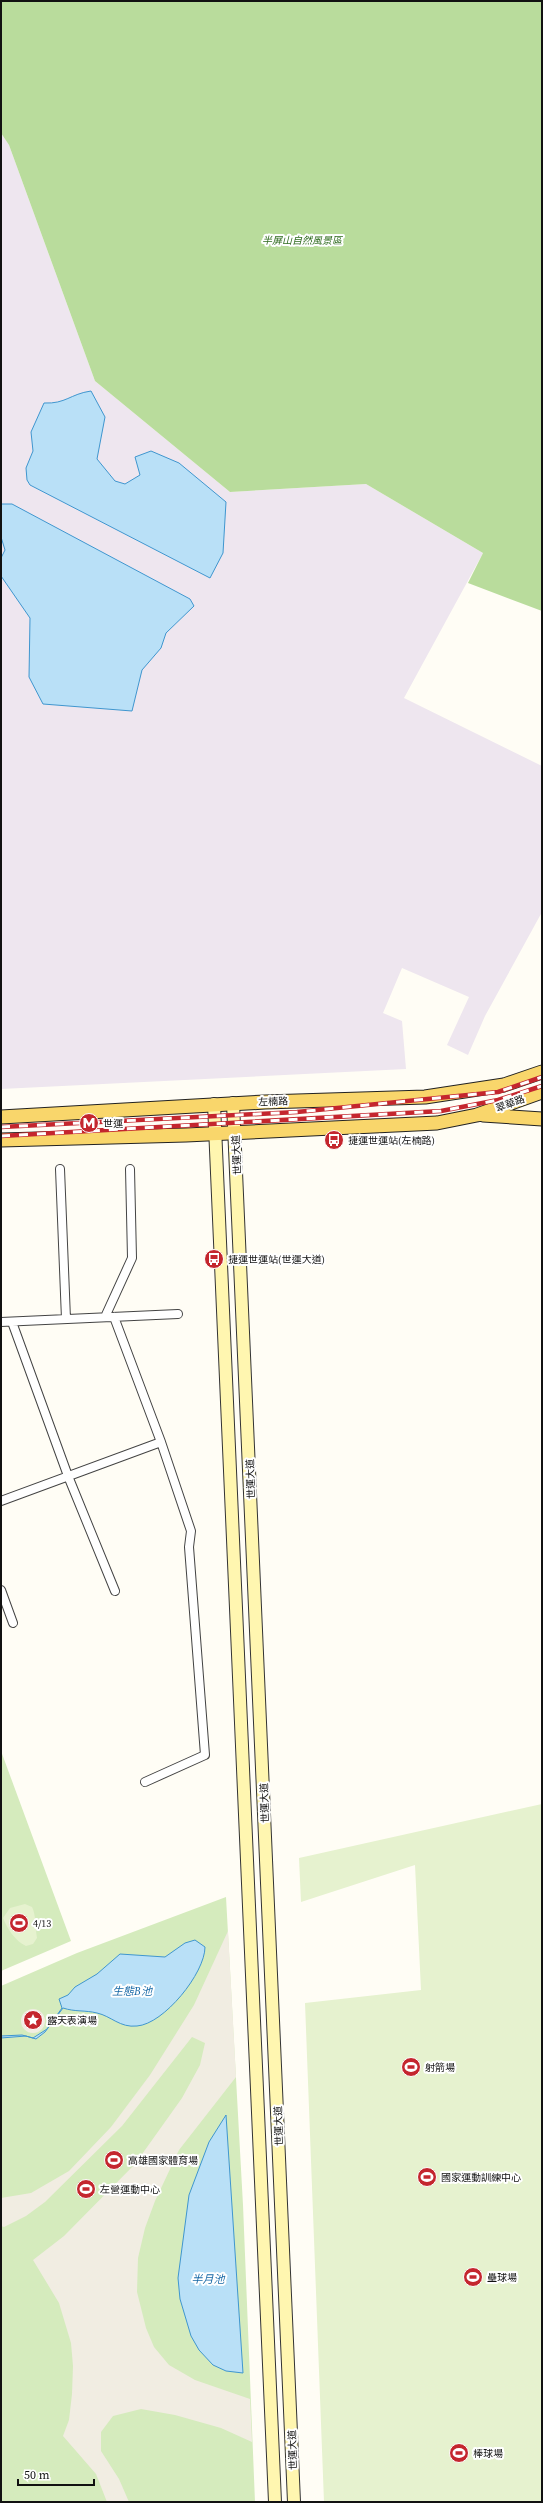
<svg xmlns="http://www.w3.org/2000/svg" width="543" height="2503" viewBox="0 0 543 2503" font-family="'Source Serif 4','Noto Sans TC',serif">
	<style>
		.industrial { fill: #eee6ef }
		.green { fill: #d5ebbd }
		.forest { fill: #b9dc9c }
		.pitch { fill: #e6f2cf }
		.plaza { fill: #f1ede2 }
		.water { fill: #b9e0f7; stroke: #3f96cf }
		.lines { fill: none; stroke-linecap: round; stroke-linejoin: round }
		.street-casing { stroke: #444; stroke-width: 10 }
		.secondary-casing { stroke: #333; stroke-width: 14 }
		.primary-casing { stroke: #222; stroke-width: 15 }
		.street { stroke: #fff; stroke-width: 8 }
		.secondary { stroke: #fff6b0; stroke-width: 12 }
		.primary { stroke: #f9d66b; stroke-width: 13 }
		.rail-casing { stroke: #c4262e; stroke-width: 4.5 }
		.rail { stroke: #fff; stroke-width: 3; stroke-dasharray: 9; stroke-linecap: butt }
		.labels { text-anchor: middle; stroke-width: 4; stroke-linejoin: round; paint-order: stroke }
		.park-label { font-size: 10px; font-style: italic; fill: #2f6b1f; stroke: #fff }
		.street-label { font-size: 10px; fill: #111; stroke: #fff }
		.poi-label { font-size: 10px; fill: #111; stroke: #fff; text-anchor: start }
		.water-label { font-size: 11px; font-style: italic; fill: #1768a6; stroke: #fff }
	</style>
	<rect width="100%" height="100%" fill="#fffdf5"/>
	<path class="industrial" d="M1,133L9,145L95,381L230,492L366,484L483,553L404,698L542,766V912L485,1016L468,1055L447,1045L469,997L402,968L383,1013L402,1021L406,1069L1,1089Z"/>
	<path class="green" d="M1,1751L71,1941L1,1971Z
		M226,1897L243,2205L255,2502H1V1986L77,1953Z"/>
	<path class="forest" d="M1,1H542V611L468,583L483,553L366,484L230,492L95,381L9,145L1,133Z"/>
	<path class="pitch" d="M542,1804V2502H324L305,2003L421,1990L415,1865L301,1902L299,1858Z
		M25,1904L32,1907C36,1914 35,1928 37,1938L33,1944L26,1946C15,1941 7,1928 3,1918L10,1908Z"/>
	<path class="plaza" d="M228,1931L236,2077L179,2150L155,2201L145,2228L138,2258L137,2292L146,2328L154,2347L169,2365L195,2380L250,2399L252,2442L221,2428L175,2415L141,2409L113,2416L101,2432V2451L119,2479L129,2502H107L96,2474L63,2436L69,2420L72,2394L73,2366L71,2343L59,2303L33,2260L64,2236L135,2164L182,2098L200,2065L205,2043L192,2037L122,2126L45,2202L26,2216L4,2227L1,2226V2198L31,2193L69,2171L111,2127L150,2075L194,2005Z
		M21 2021a12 12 0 1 1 24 0a12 12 0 1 1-24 0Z"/>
	<path class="water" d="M91,391L105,417L97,459L115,481L125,484L140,475L135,457L151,451L179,463L226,502L223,553L210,578L30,485L27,480L26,468L33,451L31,432L44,403C66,404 70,394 91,391Z
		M1,504H12L190,599L194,606L166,633L161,648L142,670L132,711L43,704L29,677L30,618L1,576V558L5,550L1,537Z
		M195,1940L205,1947C205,1973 164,2024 137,2026C120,2028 111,2016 97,2013C85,2010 75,2012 63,2008L45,2032L36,2039L26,2036L1,2038V2036L22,2035L33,2038L47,2029L62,2008L59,1999L68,1995L75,1987L97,1974L120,1954L165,1957L185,1943Z
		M226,2115L243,2373L226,2371L213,2365L199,2350L191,2336L180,2299L178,2278L189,2195L209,2142Z"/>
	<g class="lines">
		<g class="street-casing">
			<path id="street" d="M60,1169L66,1319
				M105,1317L132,1258L130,1169
				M114,1317L161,1442L191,1531L189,1547L205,1755L145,1782
				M1,1322L178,1314
				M12,1322L68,1476L115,1591
				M1,1501L161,1442
				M1,1590L13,1623"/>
		</g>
		<g class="secondary-casing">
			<path id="secondary" d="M233,1103L294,2502
				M214,1104L275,2502"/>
		</g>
		<g class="primary-casing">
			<path id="primary" d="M483,1115L542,1119
				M1,1117L265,1102L425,1097L504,1085L542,1072
				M1,1140L186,1135L437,1123L477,1115L542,1092"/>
		</g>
		<use href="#street" class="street"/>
		<use href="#secondary" class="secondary"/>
		<use href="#primary" class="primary"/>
		<g class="rail-casing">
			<path id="rail" d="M1,1127L297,1112L498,1092L542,1077
				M1,1136L441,1111L498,1100L542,1086"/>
		</g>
		<use href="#rail" class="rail"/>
	</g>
	<defs>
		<g id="metro-disc" transform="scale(1)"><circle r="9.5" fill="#c4262e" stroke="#fff"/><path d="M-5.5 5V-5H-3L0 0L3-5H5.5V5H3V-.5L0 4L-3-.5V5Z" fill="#fff"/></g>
		<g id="bus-disc" transform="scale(1)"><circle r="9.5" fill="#c4262e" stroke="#fff"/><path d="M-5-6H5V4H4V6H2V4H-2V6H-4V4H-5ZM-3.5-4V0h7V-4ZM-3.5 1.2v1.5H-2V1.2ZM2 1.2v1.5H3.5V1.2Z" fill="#fff"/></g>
		<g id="stadium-disc" transform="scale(1)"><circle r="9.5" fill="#c4262e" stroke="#fff"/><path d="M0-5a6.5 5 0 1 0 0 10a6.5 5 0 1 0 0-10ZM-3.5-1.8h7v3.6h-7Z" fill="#fff"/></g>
		<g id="sight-disc" transform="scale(1)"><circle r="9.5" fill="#c4262e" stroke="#fff"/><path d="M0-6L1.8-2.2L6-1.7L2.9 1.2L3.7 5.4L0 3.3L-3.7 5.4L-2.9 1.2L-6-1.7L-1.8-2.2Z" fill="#fff"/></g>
	</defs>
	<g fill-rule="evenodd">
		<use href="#metro-disc" x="89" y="1123"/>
		<use href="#bus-disc" x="334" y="1140"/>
		<use href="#bus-disc" x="214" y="1259"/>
		<use href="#stadium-disc" x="19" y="1923"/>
		<use href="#sight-disc" x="33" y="2020"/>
		<use href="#stadium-disc" x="411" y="2067"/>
		<use href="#stadium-disc" x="114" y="2160"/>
		<use href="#stadium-disc" x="427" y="2177"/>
		<use href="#stadium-disc" x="86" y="2189"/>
		<use href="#stadium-disc" x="473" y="2277"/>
		<use href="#stadium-disc" x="459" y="2453"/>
	</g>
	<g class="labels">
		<g class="park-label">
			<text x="302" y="244">半屏山自然風景區</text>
		</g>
		<g class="street-label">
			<text transform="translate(273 1101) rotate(-2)" y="4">左楠路</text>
			<text transform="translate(510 1103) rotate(-20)" y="4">翠華路</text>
			<text transform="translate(236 1155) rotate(-93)" y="4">世運大道</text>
			<text transform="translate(250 1479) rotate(-92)" y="4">世運大道</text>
			<text transform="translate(264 1803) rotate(-92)" y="4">世運大道</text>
			<text transform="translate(278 2126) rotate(-92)" y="4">世運大道</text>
			<text transform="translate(292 2450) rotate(-92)" y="4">世運大道</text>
		</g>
		<g class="poi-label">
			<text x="103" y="1127">世運</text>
			<text x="348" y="1144">捷運世運站(左楠路)</text>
			<text x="228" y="1263">捷運世運站(世運大道)</text>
			<text x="33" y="1927">4/13</text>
			<text x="47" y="2024">露天表演場</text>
			<text x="425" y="2071">射箭場</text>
			<text x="128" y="2164">高雄國家體育場</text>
			<text x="441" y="2181">國家運動訓練中心</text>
			<text x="100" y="2193">左營運動中心</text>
			<text x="487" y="2281">壘球場</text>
			<text x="473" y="2457">棒球場</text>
		</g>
		<g class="water-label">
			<text x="132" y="1995">生態B池</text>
			<text x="208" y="2283">半月池</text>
		</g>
	</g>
	<rect width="543" height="2503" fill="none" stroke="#111111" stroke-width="4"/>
	<path d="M18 2479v6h76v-6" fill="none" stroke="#111111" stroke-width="2"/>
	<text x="24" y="2479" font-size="12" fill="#111111" stroke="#ffffff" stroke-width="3" paint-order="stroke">50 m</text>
</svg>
